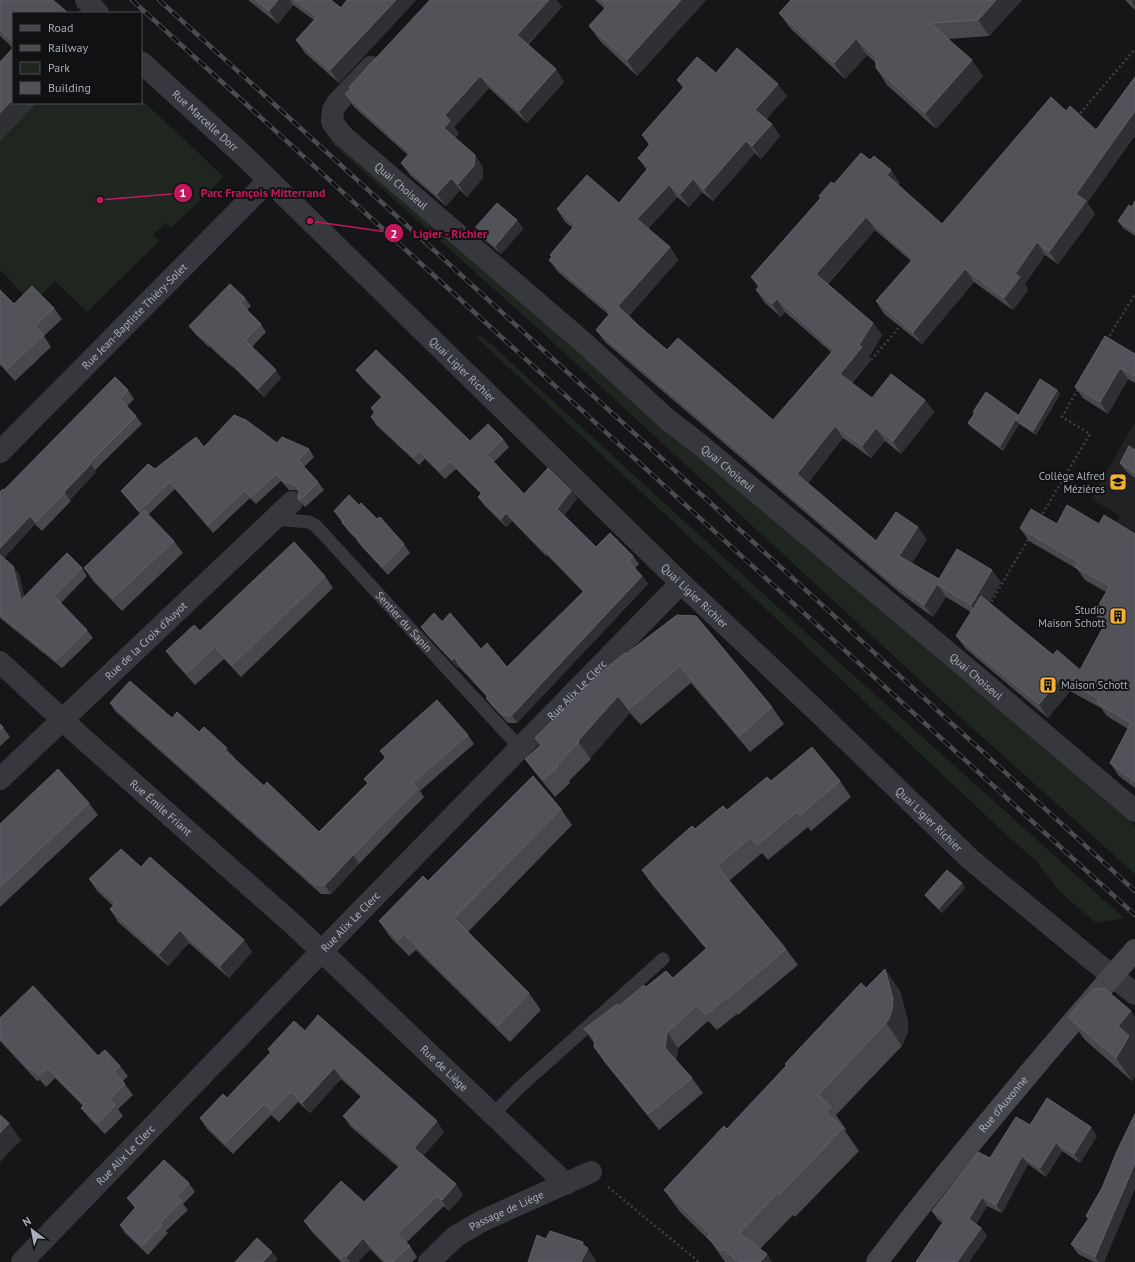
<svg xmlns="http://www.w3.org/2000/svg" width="1135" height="1262" viewBox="0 0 1135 1262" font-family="'PT Sans',sans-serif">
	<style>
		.built { fill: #222225 }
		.green { fill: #1e261f }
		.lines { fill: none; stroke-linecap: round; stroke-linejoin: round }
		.path { stroke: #3d3f44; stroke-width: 2.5; stroke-dasharray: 2 3; stroke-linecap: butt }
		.service { stroke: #37383d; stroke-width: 13 }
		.minor { stroke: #37383d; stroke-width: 22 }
		.secondary { stroke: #45474d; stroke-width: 22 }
		.rail-casing { stroke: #4a4c52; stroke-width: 4.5 }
		.rail { stroke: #111113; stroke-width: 3; stroke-dasharray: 9; stroke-linecap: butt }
		.wall { fill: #47494d }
		.shaded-wall { fill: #2f3033 }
		.building { fill: #525359; stroke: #5f6168 }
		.labels { text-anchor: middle; stroke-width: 4; stroke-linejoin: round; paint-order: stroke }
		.street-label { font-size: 11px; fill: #a8adb8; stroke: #111113 }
		.poi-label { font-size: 11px; fill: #a8adb8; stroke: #111113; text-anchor: end }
		.leader { fill: none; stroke: #c2185b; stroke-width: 1.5 }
		.callout-dot { fill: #c2185b; stroke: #111113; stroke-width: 1.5 }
		.mark-label { font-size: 12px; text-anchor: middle; font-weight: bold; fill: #fff }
		.callout-label { font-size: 12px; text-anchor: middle; font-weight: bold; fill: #c2185b; stroke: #111113; stroke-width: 4; stroke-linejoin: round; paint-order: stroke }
	</style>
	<rect width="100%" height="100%" fill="#161618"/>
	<path class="built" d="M1135,422V541L1113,529L1120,516L1091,499Z"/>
	<path class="green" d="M141,99L224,177L171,228L166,223L153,235L159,241L87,312L55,281L32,304L0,270V141L36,103H141Z
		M329,141L336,144L888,614L1135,826V874L949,707L534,325Z
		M481,335L792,620L1124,918L1096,923L1059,891L1036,861L1009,837L477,338Z"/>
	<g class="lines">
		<path class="path" d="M1077,117L1135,49
			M1107,340L1135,294
			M871,360L902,324
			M1040,518L1090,434L1062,417L1078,389
			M989,606L1030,536
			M608,1187L699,1262"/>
		<g class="service">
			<path id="s1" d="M274,519L309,522L316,526L520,748"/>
			<path d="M493,1114L520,1087L663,959"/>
		</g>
		<g class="minor">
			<path d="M86,0L98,13"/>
			<path id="s2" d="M141,62L242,154L681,583L821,715L970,859L1085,954L1135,994"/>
			<path id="s3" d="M371,67L337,103L333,110L332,122L342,135L582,341L668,420L698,443L957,660L1135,811"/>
			<path id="s4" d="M0,452L269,180"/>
			<path id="s5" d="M0,662L80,736L295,926L566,1184"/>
			<path id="s6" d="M0,779L292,502"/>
			<path id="s7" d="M22,1262L347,925L681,583"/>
			<path id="s8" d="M429,1262L456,1236L482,1221L591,1172"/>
		</g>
		<path class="secondary" id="s9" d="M877,1262C959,1154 1046,1052 1135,950"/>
		<g class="rail-casing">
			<path id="rail" d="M132,0L1135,915
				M159,0L262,93L1135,891"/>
		</g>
		<use href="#rail" class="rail"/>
	</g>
	<path class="wall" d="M0,0L13,13V103H36L0,141V62L13,48L0,36Z
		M248,0H331L341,8L347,0H416L339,83L305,53L296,40L314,20L293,5L278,24Z
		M595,0H706L637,76L600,41L589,26L605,9Z
		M1022,0L989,36L948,39L983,76L936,129L887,85L876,68V63L867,55L845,79L791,29L779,13Z
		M1125,0H1135V10Z
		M562,7L528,45L556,69L564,82L527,123L489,88L454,127L459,133L455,138L475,155L483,168V178L467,197L460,190L446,206L410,175L401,163L408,155L354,107L345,94L350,89L349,87Z
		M716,73L787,96L766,119L772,124L780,136L761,159L755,153L713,201L702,192L689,207L677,197L648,229L670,247L678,260L629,316L639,326L667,350L773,420L831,352L785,312L781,317L765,303L756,290L758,287L751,277L820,198L819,196L834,184L870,160L900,183L898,185L942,224L1118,158L1087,203L1095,214L1058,264L1045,255L1025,284L1028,290L1013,310L974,282L922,344L884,314L876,301L911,261L875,230L828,284L873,323L882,335L869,357L871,360L852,383L872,398L925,400L934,412L901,454L885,441L871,458L843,438L808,483L876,541L927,539L912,563L939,579L1001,582L989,602L1053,655L1080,670L1104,626L1094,613L1106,592L1085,580L1077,569L1029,541L1020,528L1057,524H1099L1135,534V788L1119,776L1110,763L1128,729L1107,716L1101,708L1070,691L1048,718L966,649L956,636L971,612L946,597L933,617L900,593L605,342L596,330L609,315L558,272L549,260L552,257L550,255L573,228L565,222L557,209L619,203L647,170L638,158L649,145L642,135L683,88L677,80Z
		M1135,201V236L1123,228L1118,221L1132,207Z
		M517,220L523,229L501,254L481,237L475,228Z
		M0,290L14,304L54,308L62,319L44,336L51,347L15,381L0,365Z
		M245,298L251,306L247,310L261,324L266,332L252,347L281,378L264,397L233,367H232L210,347H209L195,334L189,326Z
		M1135,354V383L1128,379L1108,414L1083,398L1075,387Z
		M356,370L470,441L503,439L509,447L494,462L524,494L571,491L577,499L564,515L596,547L633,556L639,564L635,568L642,576L648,584L517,723H508L492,706L486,698L487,697L459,667L458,668L427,635L421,627L442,622L507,667L583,592L547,555L546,556L512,521L506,527L484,505L478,497L481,494L456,469L445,479L425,459L419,465L376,425L371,417L374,413L371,408L381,397L362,378Z
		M128,390L134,399L127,406L136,416L142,424L95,470L96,472L70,500L71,501L42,531L35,524L4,558L19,574L24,597L82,568L87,576L61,603L87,630L93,638L62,668L0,618V492L4,490Z
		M1057,390L1060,394L1036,435L1019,424L1003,451L971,427L968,423L974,413L973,412L1018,415Z
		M277,443L309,449L314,457L304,467L318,482L324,490L305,507L298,499L299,492L296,490H289L281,481L256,504L250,498L213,533L175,489L148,515L174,541L183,553L122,611L93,581L84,568L140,514L127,498L121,491L155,469L204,447Z
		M1135,450V478L1126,471L1120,463Z
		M359,505L377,519L404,544L410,553L388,575L363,548L357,540L348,531L334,511Z
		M325,576L333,588L241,677L224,659L195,685L175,663L166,651L200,631Z
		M677,615L772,707L784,724L750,752L691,683L641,725L630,713L590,758L591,759L569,781L570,783L555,797L537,775L525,759L540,745L535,738L626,654Z
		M110,703L172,718L199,732L234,757L233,758L264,786L319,832L368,783L364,779L385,758L380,751L468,735L474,744L420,791L424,797L359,864L331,894H321L116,712Z
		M0,724L3,727L10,737L0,746Z
		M771,781H840L851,797L811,831L808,827L768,860L762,853L729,881L786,949L798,965L738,1015L737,1014L717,1030L708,1021L678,1048L676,1060L692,1078L703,1093L659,1130L605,1063L594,1047V1043L584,1029L646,987L673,978L706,949L653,886L642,870L695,829L727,810Z
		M89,803L98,815L0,907V824Z
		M561,809L572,825L468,932L529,993L541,1010L510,1042L416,950L409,956L391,938L379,921L428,881Z
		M141,867L244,940L252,952L229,978L189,943L168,966L118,922L110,909L113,906L97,891L89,879Z
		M962,883L965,888L942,913L928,899L925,895Z
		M866,988L900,991L908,1022V1032L904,1041L902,1046L836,1115L846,1129L845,1131L859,1151L795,1217L793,1215L760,1249L767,1254L772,1262H725L711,1242L680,1212L664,1190L727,1129L786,1066L785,1064Z
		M1068,1017H1135V1076L1132,1081L1085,1040Z
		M0,1018L98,1056L120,1066L128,1076L123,1081L133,1095L118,1109L123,1116L105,1134L89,1118L81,1108L83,1106L55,1078L46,1087L40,1080L37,1081L0,1041Z
		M305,1031L444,1132L423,1156L456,1184L463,1195L449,1211L444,1206L406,1243L410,1246L417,1257L412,1262H383L370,1249L358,1262H341L312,1232L304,1221L364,1202L398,1167L351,1127L343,1116L361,1097L341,1079L310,1113L298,1102L279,1122L271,1115L233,1154L207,1129L200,1118L227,1098L270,1053L268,1049Z
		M1135,1114V1188L1104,1262H1094L1078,1254L1071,1244L1088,1219L1086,1216L1102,1188Z
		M1030,1125L1097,1136L1080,1163L1062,1151L1046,1177L1028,1164L1002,1213L987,1206L976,1224L981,1228L987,1236L969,1262H916L943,1223L938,1220L932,1211L990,1158Z
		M189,1183L195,1192L183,1204L188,1210L166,1231L168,1233L148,1255L125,1233L120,1225L135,1208L127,1198Z"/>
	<path class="shaded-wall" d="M278,0H290L293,5L278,24L269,11Z
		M396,0H416L339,83L330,70Z
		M549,0H557L562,7L525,47L517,35Z
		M681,0H706L637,76L627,60Z
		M996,0H1022L989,36L978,20Z
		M1133,0H1135V7L1132,2Z
		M856,39L867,55L845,79L834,63Z
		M972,60L983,76L936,129L925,113Z
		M556,69L564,82L527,123L519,111Z
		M480,76L489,88L454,127L459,133L453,140L444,128L445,115Z
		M778,84L787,96L764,122L755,110Z
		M13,99V103H36L0,141V113Z
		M1135,111V136L1087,203L1095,214L1058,264L1049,252L1076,194L1110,146Z
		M772,124L780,136L761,159L752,146Z
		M746,141L755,153L713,201L704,189Z
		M475,155L483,168V178L467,197L458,184Z
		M891,170L900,183L896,188L887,175Z
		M451,178L460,190L446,206L437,194Z
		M693,179L702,192L689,207L680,194Z
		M669,185L677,197L646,231L637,219Z
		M866,217L875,230L825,286L816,274Z
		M517,220L523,229L501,254L495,246Z
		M1037,242L1045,255L1025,284L1028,290L1013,310L1004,298L1015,274Z
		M670,247L678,260L627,318L618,306Z
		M965,269L974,282L922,344L913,332Z
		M777,299L785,312L781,317L772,304Z
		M873,323L882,335L869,357L871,360L848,386L840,374L859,345Z
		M1120,368L1128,379L1108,414L1100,402Z
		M276,370L281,378L264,397L258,389Z
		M1057,390L1060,394L1036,435L1033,431Z
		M925,400L934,412L901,454L893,441Z
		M1018,415L1016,420L1019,424L1003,451L1000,446Z
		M835,426L843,438L806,486L797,474Z
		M876,428L885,441L871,458L862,446Z
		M91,464L96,472L70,500L64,492Z
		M571,491L577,499L563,517L557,509Z
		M506,513L512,521L506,527L501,519Z
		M30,516L35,524L2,560L0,557V548Z
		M918,527L927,539L908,569L899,556Z
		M13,566L19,574L27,608L21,600Z
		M992,570L1001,582L980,617L971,605Z
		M642,576L648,584L517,723L512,715Z
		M937,584L946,597L933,617L924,605Z
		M454,658L459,667L458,668L452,660Z
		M1061,678L1070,691L1048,718L1039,704Z
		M618,696L630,713L590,758L578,741Z
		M227,748L234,757L232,759L225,750Z
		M353,855L359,864L331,894L325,885Z
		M962,883L965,888L942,913L939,908Z
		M180,930L189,943L168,966L159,954Z
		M244,940L252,952L229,978L220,966Z
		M885,969L900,991L908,1022V1032L904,1041L902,1046L886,1023Z
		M1131,1011L1135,1017V1076L1132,1081L1116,1058L1118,1026Z
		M667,1032L678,1048L676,1064L665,1048Z
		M334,1068L341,1079L310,1113L302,1103Z
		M437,1121L444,1132L421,1158L414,1148Z
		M9,1123L21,1140L0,1162V1133Z
		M1091,1127L1097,1136L1080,1163L1074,1154Z
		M1056,1143L1062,1151L1046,1177L1040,1168Z
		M1022,1156L1028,1164L1002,1213L996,1205Z
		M1135,1163V1188L1104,1262H1099L1095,1257Z
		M456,1184L463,1195L449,1211L442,1200Z
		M982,1197L987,1206L974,1228L969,1219Z
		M981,1228L987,1236L969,1262H957Z
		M363,1238L370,1249L358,1262H350L346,1257Z
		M583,1242L596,1260L595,1262H581L582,1245Z
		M272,1252L278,1259L275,1262H263Z
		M767,1254L772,1262H760Z"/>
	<path class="building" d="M0,0H53L68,13H13V42L0,30Z
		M255,0H278L269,11Z
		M294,0H331L341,8L347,0H396L330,70L296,40L317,17Z
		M430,0H549L517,35L556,69L519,111L480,76L445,115L450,121L444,128L475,155L474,166L458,184L451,178L437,194L401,163L410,153L345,94L351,89L349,87Z
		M601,0H681L627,60L589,26L607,6Z
		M791,0H996L978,20L930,23L972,60L925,113L876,68V57L856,39L834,63L779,13Z
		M13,48V99L0,113V62Z
		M737,48L778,84L755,110L772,124L752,146L746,141L704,189L693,179L680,194L669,185L637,219L670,247L618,306L639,326L667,350L678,338L773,420L834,350L777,299L772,304L756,290L760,285L751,277L821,198L819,196L831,182L834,184L861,153L870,160L874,156L891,170L887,175L942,224L1051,97L1066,111L1070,106L1096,130L1135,77V111L1110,146L1076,194L1086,201L1049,252L1037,242L1015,274L1020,277L1004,298L965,269L913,332L876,301L913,259L866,217L816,274L873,323L859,345L862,347L840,374L872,398L891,374L925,400L893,441L876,428L862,446L835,426L797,474L876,541L896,512L918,527L899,556L939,579L957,549L992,570L971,605L937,584L924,605L891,581L596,330L611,312L549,260L552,257L550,255L575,225L557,209L587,175L619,203L649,167L638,158L651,143L642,135L685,86L677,80L697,57L716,73Z
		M1135,201V232L1118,221L1129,205L1132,207Z
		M497,203L517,220L495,246L475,228Z
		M230,284L245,298L240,303L261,324L245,340L276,370L258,389L227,359L205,339H203L189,326Z
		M32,286L54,308L35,326L44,335L7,369L0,362V290L14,304Z
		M1105,336L1135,354V376L1120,368L1100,402L1075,387Z
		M376,350L470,441L488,424L503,439L487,455L524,494L548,468L571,491L557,509L596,547L610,533L633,556L628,561L642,576L512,715H502L486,698L488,696L454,658L452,660L421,627L434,613L442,622L450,613L481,649L487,643L507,667L584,591L542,547L541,548L506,513L501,519L478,497L482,493L450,461L440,471L419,451L413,457L371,417L375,412L371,408L383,396L356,370Z
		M115,377L128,390L120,399L136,416L90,462L91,464L64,492L65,493L36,522L30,516L0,548V492L3,489L4,490Z
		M1040,379L1057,390L1033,431L1016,420Z
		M986,392L1018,415L1000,446L968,423L975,413L973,412Z
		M234,415L246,420L277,443L282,437L309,449L298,460L318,482L300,500L298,499L299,491L296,486L291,483L284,482L276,474L251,497L245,490L208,525L170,482L139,511L121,491L148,464L155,469L196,437L204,447Z
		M1129,446L1135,450V473L1120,463Z
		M349,495L359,505L361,503L377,519L380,517L404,544L382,567L357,540L358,538L342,523L344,521L334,511Z
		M1067,505L1099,524L1104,515L1135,534V782L1110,763L1131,723L1097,703L1099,699L1061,678L1039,704L956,636L981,596L1053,655L1057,650L1080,670L1107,620L1094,613L1110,586L1075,567L1078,562L1020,528L1031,509L1057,524Z
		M144,510L174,541L113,598L84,568Z
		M294,542L325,576L232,665L215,647L187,673L166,651L194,625L200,631Z
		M67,553L82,568L54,596L87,630L56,660L0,615V555L13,566L21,600Z
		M677,615L696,616L772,707L739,736L680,666L629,709L618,696L578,741L579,742L557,765L558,766L543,780L525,759L541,745L535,738L600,673L625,653L626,654Z
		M130,681L172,718L177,712L199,732L204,727L227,748L225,750L264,786L267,782L319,832L368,783L364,779L386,757L380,751L437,700L468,735L412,783L418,788L353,855L325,885H315L110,703Z
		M0,724L3,727L0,730Z
		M812,747L840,781L800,815L797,812L757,845L751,837L717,866L786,949L727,999L726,998L706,1015L697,1005L667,1032L665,1048L692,1078L648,1114L594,1047L595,1038L584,1029L617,1004L619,1006L644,985L646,987L666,971L673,978L707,948L642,870L692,826L695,829L723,806L727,810L767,777L771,781Z
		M58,769L89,803L0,887V824Z
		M533,776L561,809L454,918L529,993L498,1026L404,934L398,940L379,921L423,876L428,881Z
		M121,849L141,867L150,857L244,940L220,966L180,930L159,954L110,909L116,903L89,879Z
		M947,870L962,883L939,908L925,895Z
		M885,969L893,999L892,1010L889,1019L886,1023L818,1095L831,1107L826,1112L843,1128L779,1195L778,1193L739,1233L767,1254L760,1262H739L724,1249L721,1251L707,1237L710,1234L664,1190L724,1126L727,1129L787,1065L785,1064L861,983L866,988Z
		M33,986L98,1056L105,1050L120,1066L114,1072L125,1084L110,1099L115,1105L98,1123L81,1108L84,1105L48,1068L39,1076L33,1069L30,1070L0,1038V1018Z
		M1104,988L1131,1011L1118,1026L1129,1036L1116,1058L1068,1017L1092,990Z
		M318,1015L437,1121L414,1148L456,1184L442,1200L437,1196L397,1234L410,1246L392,1262H386L363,1238L346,1257L344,1255L341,1259L304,1221L341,1181L364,1202L401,1165L343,1116L363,1095L334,1068L302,1103L291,1092L272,1111L264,1104L225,1143L200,1118L223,1094L227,1098L271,1052L268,1049L294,1021L305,1031Z
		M1047,1098L1091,1127L1074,1154L1056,1143L1040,1168L1022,1156L996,1205L982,1197L969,1219L981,1228L957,1262H916L945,1219L932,1211L978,1152L990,1158L1016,1117L1030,1125Z
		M1135,1114V1163L1095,1257L1071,1244L1089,1218L1086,1216L1102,1188L1117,1151Z
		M0,1115L9,1123L0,1133Z
		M164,1160L189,1183L177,1196L182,1201L160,1223L162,1225L142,1246L120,1225L136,1207L127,1198Z
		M550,1231L583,1242L582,1245L588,1248L581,1262H528L537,1235L546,1239Z
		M257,1238L272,1252L263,1262H235Z"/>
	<defs>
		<g id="school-square" transform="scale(0.9)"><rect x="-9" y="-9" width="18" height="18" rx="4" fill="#f2b134" stroke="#111113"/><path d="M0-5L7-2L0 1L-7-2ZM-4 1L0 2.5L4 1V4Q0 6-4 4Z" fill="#111"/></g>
		<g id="building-square" transform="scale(0.9)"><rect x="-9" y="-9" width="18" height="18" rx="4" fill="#f2b134" stroke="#111113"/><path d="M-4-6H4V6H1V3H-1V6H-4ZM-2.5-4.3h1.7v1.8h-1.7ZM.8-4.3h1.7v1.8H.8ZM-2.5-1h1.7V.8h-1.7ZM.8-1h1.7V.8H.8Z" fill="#111"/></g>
	</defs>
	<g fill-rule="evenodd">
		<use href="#school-square" x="1118" y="482"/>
		<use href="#building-square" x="1118" y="616"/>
		<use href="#building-square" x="1048" y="685"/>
	</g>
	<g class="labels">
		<g class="street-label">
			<text dy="4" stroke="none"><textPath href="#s2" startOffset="87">Rue Marcelle Dorr</textPath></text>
			<text dy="4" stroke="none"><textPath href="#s3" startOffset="164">Quai Choiseul</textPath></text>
			<text dy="4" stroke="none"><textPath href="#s4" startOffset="191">Rue Jean-Baptiste Thiéry-Solet</textPath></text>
			<text dy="4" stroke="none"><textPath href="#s2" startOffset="445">Quai Ligier Richier</textPath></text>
			<text dy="4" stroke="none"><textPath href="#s3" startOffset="596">Quai Choiseul</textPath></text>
			<text dy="4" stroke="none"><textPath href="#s2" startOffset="769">Quai Ligier Richier</textPath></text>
			<text dy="4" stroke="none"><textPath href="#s1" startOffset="173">Sentier du Sapin</textPath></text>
			<text dy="4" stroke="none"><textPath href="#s6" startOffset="201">Rue de la Croix d'Auyot</textPath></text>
			<text dy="4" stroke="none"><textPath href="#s3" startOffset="920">Quai Choiseul</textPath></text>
			<text dy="4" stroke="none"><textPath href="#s7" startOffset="797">Rue Alix Le Clerc</textPath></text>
			<text dy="4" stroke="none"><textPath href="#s5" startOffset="217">Rue Émile Friant</textPath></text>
			<text dy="4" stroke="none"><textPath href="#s2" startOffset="1093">Quai Ligier Richier</textPath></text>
			<text dy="4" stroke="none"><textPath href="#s7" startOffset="473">Rue Alix Le Clerc</textPath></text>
			<text dy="4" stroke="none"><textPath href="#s5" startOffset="602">Rue de Liège</textPath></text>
			<text dy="4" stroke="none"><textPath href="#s9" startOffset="202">Rue d'Auxonne</textPath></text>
			<text dy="4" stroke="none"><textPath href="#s7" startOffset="149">Rue Alix Le Clerc</textPath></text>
			<text dy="4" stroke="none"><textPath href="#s8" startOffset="94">Passage de Liège</textPath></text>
		</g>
		<g class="poi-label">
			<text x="1105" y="480">Collège Alfred<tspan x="1105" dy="13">Mézières</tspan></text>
			<text x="1105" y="614">Studio<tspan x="1105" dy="13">Maison Schott</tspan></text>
			<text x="1061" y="689" text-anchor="start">Maison Schott</text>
		</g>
	</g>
	<path class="leader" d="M100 200L183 193M310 221L394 233"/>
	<g class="callout-dot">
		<circle cx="100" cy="200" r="4"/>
		<circle cx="310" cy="221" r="4"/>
		<circle cx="183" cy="193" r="10"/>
		<circle cx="394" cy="233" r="10"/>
	</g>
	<g class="mark-label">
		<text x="183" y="197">1</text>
		<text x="394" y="238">2</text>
	</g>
	<g class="callout-label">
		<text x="263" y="197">Parc François Mitterrand</text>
		<text x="450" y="238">Ligier - Richier</text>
	</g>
	<rect x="12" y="12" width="130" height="92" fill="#111113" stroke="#4d4f55"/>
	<rect x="20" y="25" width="20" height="6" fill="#45474d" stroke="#4d4f55"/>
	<text x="48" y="32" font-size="12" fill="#a8adb8">Road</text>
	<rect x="20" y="45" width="20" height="6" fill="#4a4c52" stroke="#4d4f55"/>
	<text x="48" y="52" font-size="12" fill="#a8adb8">Railway</text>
	<rect x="20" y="62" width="20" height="12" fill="#1e261f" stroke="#4d4f55"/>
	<text x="48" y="72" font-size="12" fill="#a8adb8">Park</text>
	<rect x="20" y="82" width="20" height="12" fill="#525359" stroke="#4d4f55"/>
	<text x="48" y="92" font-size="12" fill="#a8adb8">Building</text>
	<g transform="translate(32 1230) rotate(328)" stroke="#111113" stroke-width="3" paint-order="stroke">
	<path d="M0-3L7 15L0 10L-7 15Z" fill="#a8adb8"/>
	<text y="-6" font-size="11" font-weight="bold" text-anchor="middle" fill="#a8adb8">N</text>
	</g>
</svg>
